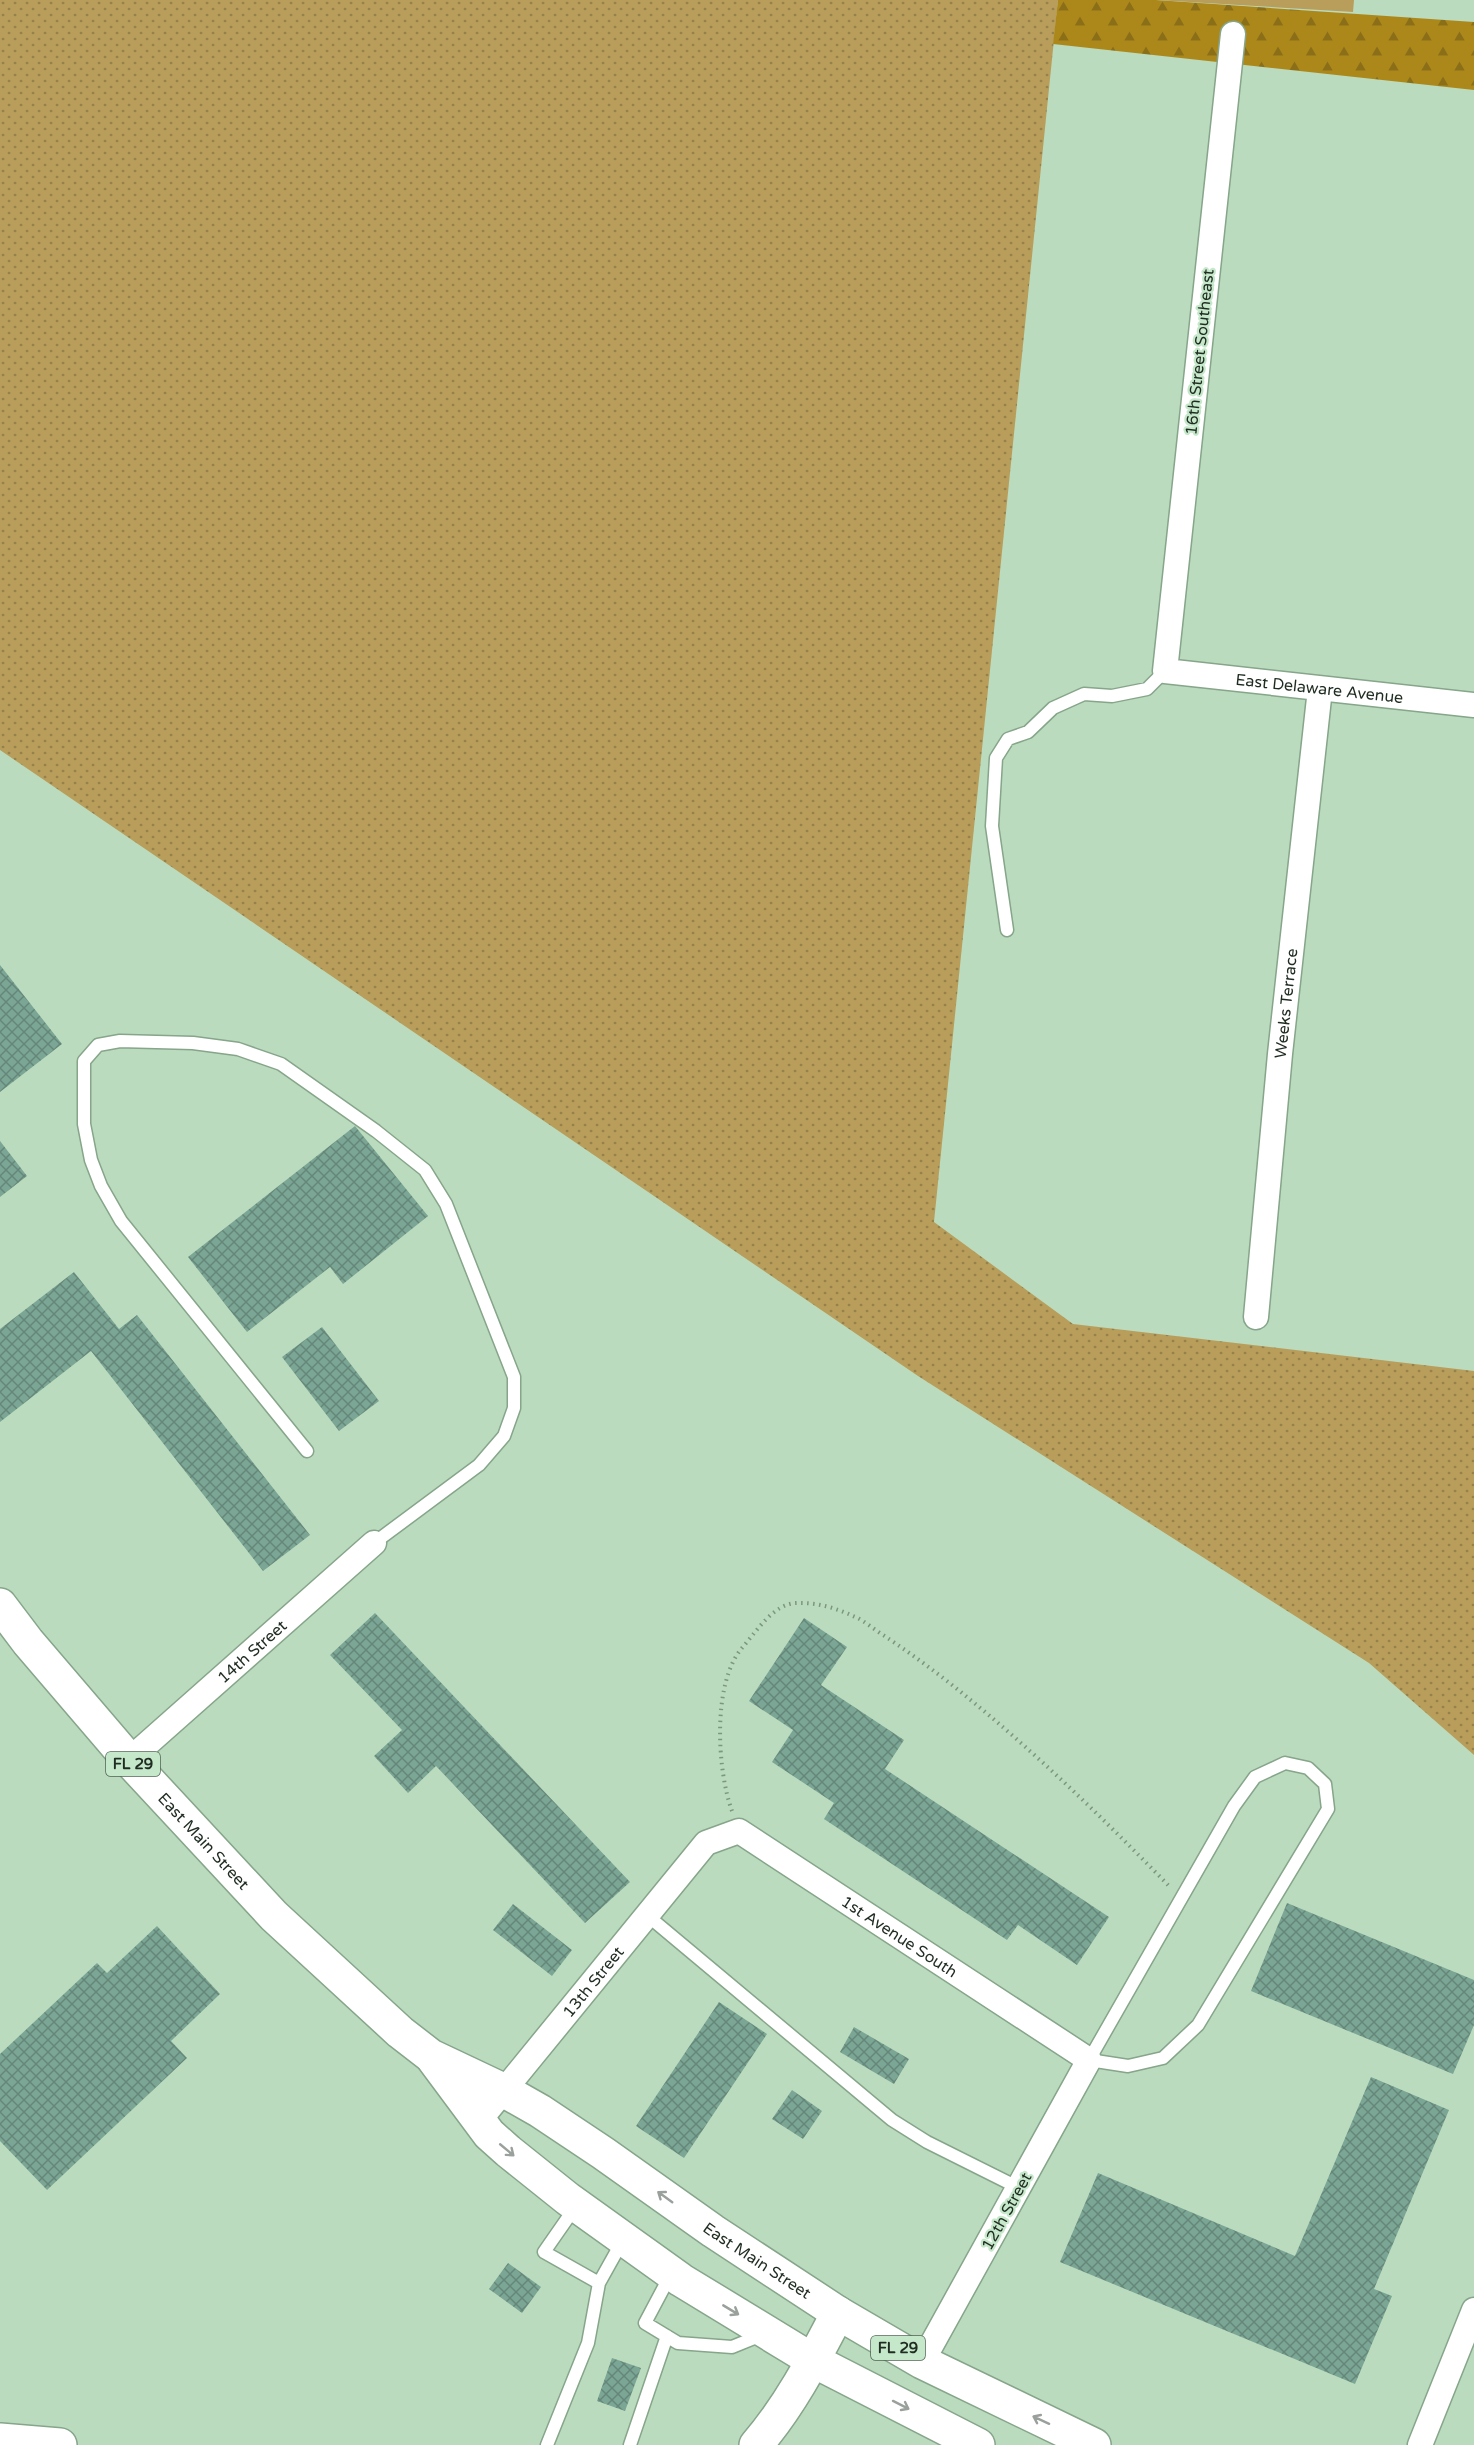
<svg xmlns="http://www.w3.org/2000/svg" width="1474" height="2445" viewBox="0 0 1474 2445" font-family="'Varela Round',sans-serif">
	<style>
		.grass { fill: url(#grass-dots) }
		.forest { fill: url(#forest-firs) }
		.park { fill: #b99e5b }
		.building { fill: url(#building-cross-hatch) }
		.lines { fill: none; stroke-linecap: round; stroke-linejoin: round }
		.lane-casing { stroke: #86a58a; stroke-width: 15 }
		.street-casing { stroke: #86a58a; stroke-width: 27 }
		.secondary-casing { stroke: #86a58a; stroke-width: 36 }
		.highway-casing { stroke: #86a58a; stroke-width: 36 }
		.path { stroke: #7d9680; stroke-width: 4; stroke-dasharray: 1.5 4.5; stroke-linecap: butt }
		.lane { stroke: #fff; stroke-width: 12 }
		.street { stroke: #fff; stroke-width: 24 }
		.secondary { stroke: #fff; stroke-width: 33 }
		.highway { stroke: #fff; stroke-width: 33 }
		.oneway { stroke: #9aa09b }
		.labels { text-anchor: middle; stroke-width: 4.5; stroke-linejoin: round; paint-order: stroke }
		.shield { fill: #c6e8ca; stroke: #516454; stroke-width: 1.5 }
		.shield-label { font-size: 15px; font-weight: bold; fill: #1f2c21 }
		.street-label { font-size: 16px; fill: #1f2c21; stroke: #c6e8ca }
	</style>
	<defs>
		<pattern id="grass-dots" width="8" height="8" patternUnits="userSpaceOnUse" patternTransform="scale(1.5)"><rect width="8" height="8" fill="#b99e5b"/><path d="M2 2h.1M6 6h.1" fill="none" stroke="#96814b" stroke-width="1.8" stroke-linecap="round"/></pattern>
		<pattern id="forest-firs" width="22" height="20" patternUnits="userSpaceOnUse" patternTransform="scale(1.5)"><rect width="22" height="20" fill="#ac881b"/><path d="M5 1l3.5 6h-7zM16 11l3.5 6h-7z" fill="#8b6f18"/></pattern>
		<pattern id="building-cross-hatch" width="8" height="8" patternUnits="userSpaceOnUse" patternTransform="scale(1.5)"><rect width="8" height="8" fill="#7ba695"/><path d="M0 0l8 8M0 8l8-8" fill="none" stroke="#648779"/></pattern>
	</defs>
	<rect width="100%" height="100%" fill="#badbbd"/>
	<path class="grass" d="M0,0H1058L934,1222L1073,1324L1474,1371V1755L1369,1663L918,1376L0,750Z"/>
	<path class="forest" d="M1058,0H1156L1474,22V90L1053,44Z"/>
	<path class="park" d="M1156,0H1354L1353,12Z"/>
	<path class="building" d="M0,965L62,1044L0,1092Z
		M355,1126L428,1216L343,1284L330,1267L247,1332L188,1257Z
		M0,1141L27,1176L0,1197Z
		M74,1272L119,1329L137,1315L310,1535L263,1571L91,1351L0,1422V1329Z
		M322,1327L379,1401L339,1431L282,1357Z
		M375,1613L630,1882L585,1923L436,1766L408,1793L374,1756L402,1730L330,1655Z
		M804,1618L847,1647L821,1685L904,1740L885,1769L1109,1917L1077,1965L1018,1925L1007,1940L824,1819L834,1803L772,1762L793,1730L749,1701Z
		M1287,1903L1474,1980V2025L1453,2074L1251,1991Z
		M513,1904L572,1950L552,1976L493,1930Z
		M157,1926L220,1994L171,2041L187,2058L47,2190L0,2141V2054L97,1963L107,1973Z
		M719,2002L767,2034L684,2158L636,2126Z
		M854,2027L909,2059L894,2084L840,2052Z
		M1371,2077L1449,2110L1374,2289L1392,2296L1355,2384L1060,2262L1098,2173L1295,2256Z
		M792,2090L822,2111L803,2139L772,2119Z
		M508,2263L541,2287L522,2313L489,2289Z
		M612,2358L641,2368L625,2411L597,2401Z"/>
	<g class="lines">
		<g class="lane-casing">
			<path id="lane" d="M1007,930L992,826L996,758L1008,739L1028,732L1053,708L1084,694L1112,696L1147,689L1165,671
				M307,1451L121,1221L101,1186L91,1160L84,1124V1061L98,1045L120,1041L193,1043L238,1049L281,1064L376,1131L425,1170L446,1204L514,1377V1408L504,1436L479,1465L374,1543
				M1285,1763L1308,1768L1325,1784L1328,1809L1198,2025L1163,2058L1128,2066L1089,2060L1234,1806L1255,1777Z
				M648,1916L892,2120L927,2142L1019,2188
				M576,2206L544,2252L599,2283L623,2240
				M671,2274L645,2323L678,2343L732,2347L764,2334
				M547,2445L588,2343L599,2283
				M630,2445L667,2336"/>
		</g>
		<g class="street-casing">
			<g id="street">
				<path id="s1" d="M1233,34L1165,671L1474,705"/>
				<path id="s2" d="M1256,1317L1280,1054L1320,689"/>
				<path id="s3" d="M129,1760L374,1543"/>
				<path id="s4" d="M479,2121L706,1843L739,1831L1089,2060L922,2362"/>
				<path d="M1420,2445L1474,2310"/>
			</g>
		</g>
		<g class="secondary-casing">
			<path id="secondary" d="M0,2440L60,2445
				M756,2445C790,2406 814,2359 838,2313"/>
		</g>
		<g class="highway-casing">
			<g id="highway">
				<path id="s5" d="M0,1605L28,1642L129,1760L274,1916L400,2032L431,2056L503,2090L540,2111L603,2153L713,2231L838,2313L922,2362L1094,2445"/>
				<path d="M434,2060L489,2134L508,2151L568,2199L681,2280L814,2361L978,2445"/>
			</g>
		</g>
		<path class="path" d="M732,1811C717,1770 712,1683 742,1648C756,1632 773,1604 796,1603C816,1602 836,1608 853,1616C863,1620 871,1627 880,1633C903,1648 925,1664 947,1681C1027,1744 1099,1814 1170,1887"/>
		<use href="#lane" class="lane"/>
		<use href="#street" class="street"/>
		<use href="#secondary" class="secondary"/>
		<use href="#highway" class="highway"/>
	</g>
	<defs><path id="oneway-shaft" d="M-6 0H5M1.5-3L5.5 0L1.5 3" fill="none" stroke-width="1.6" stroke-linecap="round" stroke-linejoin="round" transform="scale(1.5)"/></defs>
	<g class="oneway">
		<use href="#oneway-shaft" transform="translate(507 2150) rotate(40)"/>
		<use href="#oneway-shaft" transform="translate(665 2197) rotate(-144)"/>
		<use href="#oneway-shaft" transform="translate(731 2310) rotate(31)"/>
		<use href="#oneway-shaft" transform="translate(901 2405) rotate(27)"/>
		<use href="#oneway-shaft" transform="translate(1041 2420) rotate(-155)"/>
	</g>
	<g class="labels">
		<g class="shield">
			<rect x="106" y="1752" width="54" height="24" rx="4.5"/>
			<rect x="871" y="2336" width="54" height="24" rx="4.5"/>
		</g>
		<g class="shield-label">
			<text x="133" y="1769">FL 29</text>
			<text x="898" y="2353">FL 29</text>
		</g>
		<g class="street-label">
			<text transform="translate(1199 352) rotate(-84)" y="6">16th Street Southeast</text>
			<text dy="6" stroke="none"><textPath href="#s1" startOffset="796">East Delaware Avenue</textPath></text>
			<text dy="6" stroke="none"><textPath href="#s2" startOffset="315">Weeks Terrace</textPath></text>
			<text dy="6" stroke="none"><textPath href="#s3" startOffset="164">14th Street</textPath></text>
			<text dy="6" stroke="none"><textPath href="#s5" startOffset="312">East Main Street</textPath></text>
			<text dy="6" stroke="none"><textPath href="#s4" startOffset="586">1st Avenue South</textPath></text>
			<text dy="6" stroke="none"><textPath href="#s4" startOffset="180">13th Street</textPath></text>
			<text transform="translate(1006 2211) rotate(-61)" y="6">12th Street</text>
			<text dy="6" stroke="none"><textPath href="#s5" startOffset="1011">East Main Street</textPath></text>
		</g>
	</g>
</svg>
